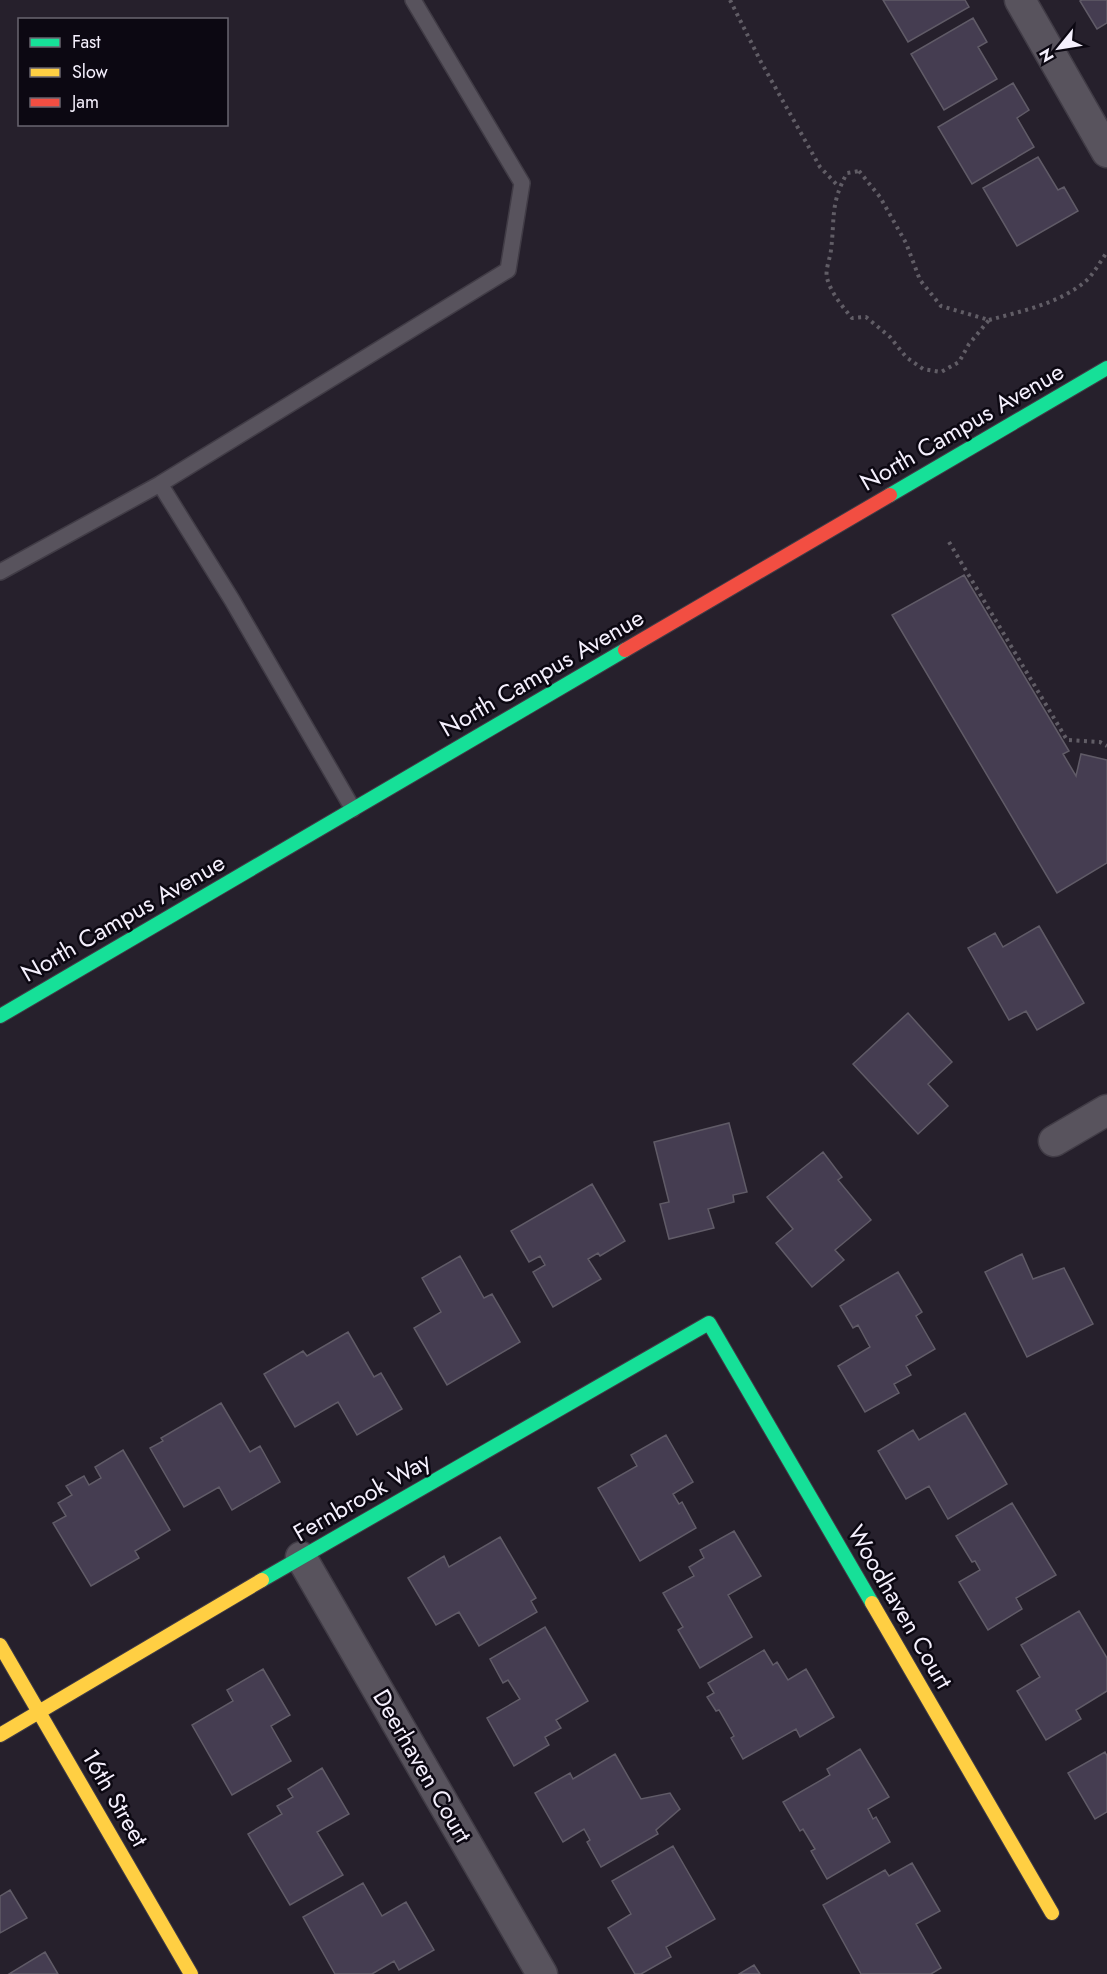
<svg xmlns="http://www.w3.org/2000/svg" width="1107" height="1974" viewBox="0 0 1107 1974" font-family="Jost,sans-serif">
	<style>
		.building { fill: #453d51; stroke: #605b67; stroke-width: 1.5 }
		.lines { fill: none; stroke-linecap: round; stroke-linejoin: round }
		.lane-casing { stroke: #413c46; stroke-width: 18 }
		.street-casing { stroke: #413c46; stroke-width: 33 }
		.fast-casing { stroke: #413c46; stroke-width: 16 }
		.slow-casing { stroke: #413c46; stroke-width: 16 }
		.jam-casing { stroke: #413c46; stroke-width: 16 }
		.path { stroke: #615d66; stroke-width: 4; stroke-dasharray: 3 4.5; stroke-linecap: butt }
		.lane { stroke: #58535d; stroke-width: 15 }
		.street { stroke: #58535d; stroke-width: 30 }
		.fast { stroke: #16e098; stroke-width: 14 }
		.slow { stroke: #ffcf43; stroke-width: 14 }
		.jam { stroke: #f24e42; stroke-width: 14 }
		.labels { text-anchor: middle; stroke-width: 5; stroke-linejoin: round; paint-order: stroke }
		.street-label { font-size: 24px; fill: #f5f0fd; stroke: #0c0812 }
	</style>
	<rect width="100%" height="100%" fill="#26202c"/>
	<path class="building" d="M883,0H965L969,7L908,42Z
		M1082,0H1107V23L1097,29L1080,1Z
		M973,18L987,42L978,47L997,79L944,110L911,54Z
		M1013,83L1029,110L1017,118L1034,147L972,184L938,127Z
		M1038,157L1058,190L1064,187L1078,211L1017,246L983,188Z
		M964,575L1069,751L1063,754L1076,776L1081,754L1107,760V863L1057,893L892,615Z
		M1039,926L1084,1003L1037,1030L1026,1011L1009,1020L968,948L995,933L1003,947Z
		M908,1013L952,1062L928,1084L948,1106L918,1134L853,1064Z
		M729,1123L747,1192L733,1195L734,1202L708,1209L714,1228L669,1239L660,1204L669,1202L654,1142Z
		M823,1152L842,1177L838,1180L871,1220L835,1250L844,1260L812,1287L776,1243L793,1229L767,1197Z
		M592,1184L625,1241L600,1256L598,1253L588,1259L601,1279L553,1307L533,1272L545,1265L540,1256L529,1262L511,1231Z
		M1022,1254L1033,1279L1064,1268L1093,1324L1027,1357L985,1272Z
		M460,1256L484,1298L492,1294L520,1342L447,1385L414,1328L441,1312L422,1278Z
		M898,1272L922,1312L916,1316L935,1349L906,1366L911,1375L894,1384L899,1393L865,1412L838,1366L870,1347L858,1325L853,1328L840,1306Z
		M348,1332L374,1377L381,1373L402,1409L357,1435L338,1402L295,1427L264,1374L303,1351L307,1356Z
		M221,1403L250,1452L260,1446L280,1482L232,1510L219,1487L184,1507L150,1448L163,1441L161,1438Z
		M965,1413L1007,1484L948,1519L929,1486L906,1499L878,1451L913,1430L919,1440Z
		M666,1435L693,1482L673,1494L679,1504L682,1502L696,1528L640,1561L598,1488L637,1466L631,1455Z
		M123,1450L170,1530L135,1551L139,1558L91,1586L53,1523L66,1516L58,1503L72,1495L66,1486L84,1476L89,1485L101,1478L95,1467Z
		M1012,1503L1056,1575L1016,1598L1022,1609L988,1630L959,1582L980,1570L975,1561L972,1562L956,1536Z
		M734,1531L761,1576L728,1595L752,1637L700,1668L678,1630L683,1627L663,1593L694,1576L689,1567L704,1558L700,1550Z
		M500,1537L536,1598L531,1601L537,1612L479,1646L459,1612L436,1625L408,1578L444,1556L449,1567Z
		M1079,1611L1107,1658V1691L1076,1710L1081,1719L1046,1740L1017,1691L1040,1677L1021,1645Z
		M545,1627L588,1701L556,1720L561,1728L545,1737L549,1745L514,1766L487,1718L520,1699L508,1680L503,1683L490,1659Z
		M764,1650L773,1665L777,1662L788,1680L806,1669L834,1717L800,1737L796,1729L743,1759L731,1738L734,1736L719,1710L716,1711L707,1697L714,1693L708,1683Z
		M263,1669L290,1715L271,1726L291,1761L232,1795L192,1725L233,1701L227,1690Z
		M860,1749L889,1797L868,1809L873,1819L876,1817L890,1842L827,1879L811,1851L815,1849L803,1829L800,1831L783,1802L830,1775L827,1769Z
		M1105,1752L1107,1756V1812L1095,1819L1068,1773Z
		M615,1754L641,1799L670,1793L680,1809L656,1830L658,1834L601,1867L587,1842L590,1840L584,1829L563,1842L535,1793L570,1773L573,1779Z
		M322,1768L349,1814L317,1832L343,1875L290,1905L248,1834L282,1814L277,1806L293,1797L288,1789Z
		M673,1846L715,1919L666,1947L671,1957L641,1974H635L608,1928L631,1914L612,1881Z
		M912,1863L940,1911L916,1924L941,1968L931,1974H861L823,1905L885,1870L889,1876Z
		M363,1883L382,1916L406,1902L434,1950L399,1970L394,1961L372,1974H335L303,1917Z
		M10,1890L27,1918L0,1933V1896Z
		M45,1952L58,1974H9Z
		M754,1965L760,1974H739Z"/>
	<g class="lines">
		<g class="lane-casing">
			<path id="lane" d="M160,484L232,600L353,809
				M0,572L160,484L508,270L522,183L413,0"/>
		</g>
		<g class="street-casing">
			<path id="street" d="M1020,0L1107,152
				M1054,1141L1107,1110
				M301,1557L542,1974"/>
		</g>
		<g class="fast-casing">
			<path id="fast" d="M890,495L1107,368
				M0,1016L625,650
				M262,1580L709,1323L872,1603"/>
		</g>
		<g class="slow-casing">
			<path id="slow" d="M872,1603L1052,1913
				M0,1645L191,1974
				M0,1735L262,1580"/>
		</g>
		<g class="jam-casing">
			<path id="jam" d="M625,650L890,495"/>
		</g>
		<path class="path" d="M730,0L761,62L820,167L839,187
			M859,171L880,197L906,243L920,280L941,306L989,320L969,344L959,362L941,372L923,369L906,357L890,337L866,317L852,318C842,306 831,293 827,278C825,270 830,259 831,250C835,218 830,204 847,173Z
			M989,320C1022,311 1062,303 1088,279C1095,271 1101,261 1107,252
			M949,542L1067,740L1100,742L1107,746"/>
		<use href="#lane" class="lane"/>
		<use href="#street" class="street"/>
		<use href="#fast" class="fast"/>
		<use href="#slow" class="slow"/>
		<use href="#jam" class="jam"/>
	</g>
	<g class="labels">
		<g class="street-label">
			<text transform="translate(962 427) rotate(-30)" y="8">North Campus Avenue</text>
			<text transform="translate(542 673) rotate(-30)" y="8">North Campus Avenue</text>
			<text transform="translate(123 918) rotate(-30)" y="8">North Campus Avenue</text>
			<text transform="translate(362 1497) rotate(-30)" y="8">Fernbrook Way</text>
			<text transform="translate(900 1607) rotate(60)" y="8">Woodhaven Court</text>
			<text transform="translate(422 1766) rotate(60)" y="8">Deerhaven Court</text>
			<text transform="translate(115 1798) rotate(60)" y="8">16th Street</text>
		</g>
	</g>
	<rect x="18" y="18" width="210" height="108" fill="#0c0812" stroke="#696570" stroke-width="1.5"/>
	<rect x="30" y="38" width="30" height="9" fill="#16e098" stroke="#696570" stroke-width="1.5"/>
	<text x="72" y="48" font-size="18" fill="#f5f0fd">Fast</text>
	<rect x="30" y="68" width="30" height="9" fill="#ffcf43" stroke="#696570" stroke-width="1.5"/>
	<text x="72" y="78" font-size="18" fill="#f5f0fd">Slow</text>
	<rect x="30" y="98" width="30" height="9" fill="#f24e42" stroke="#696570" stroke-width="1.5"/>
	<text x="72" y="108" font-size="18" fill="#f5f0fd">Jam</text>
	<g transform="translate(1059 48) rotate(240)" stroke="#0c0812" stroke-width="4.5" paint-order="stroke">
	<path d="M0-4.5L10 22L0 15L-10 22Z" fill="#f5f0fd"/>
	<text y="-9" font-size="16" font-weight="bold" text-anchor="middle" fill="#f5f0fd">N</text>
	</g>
</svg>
